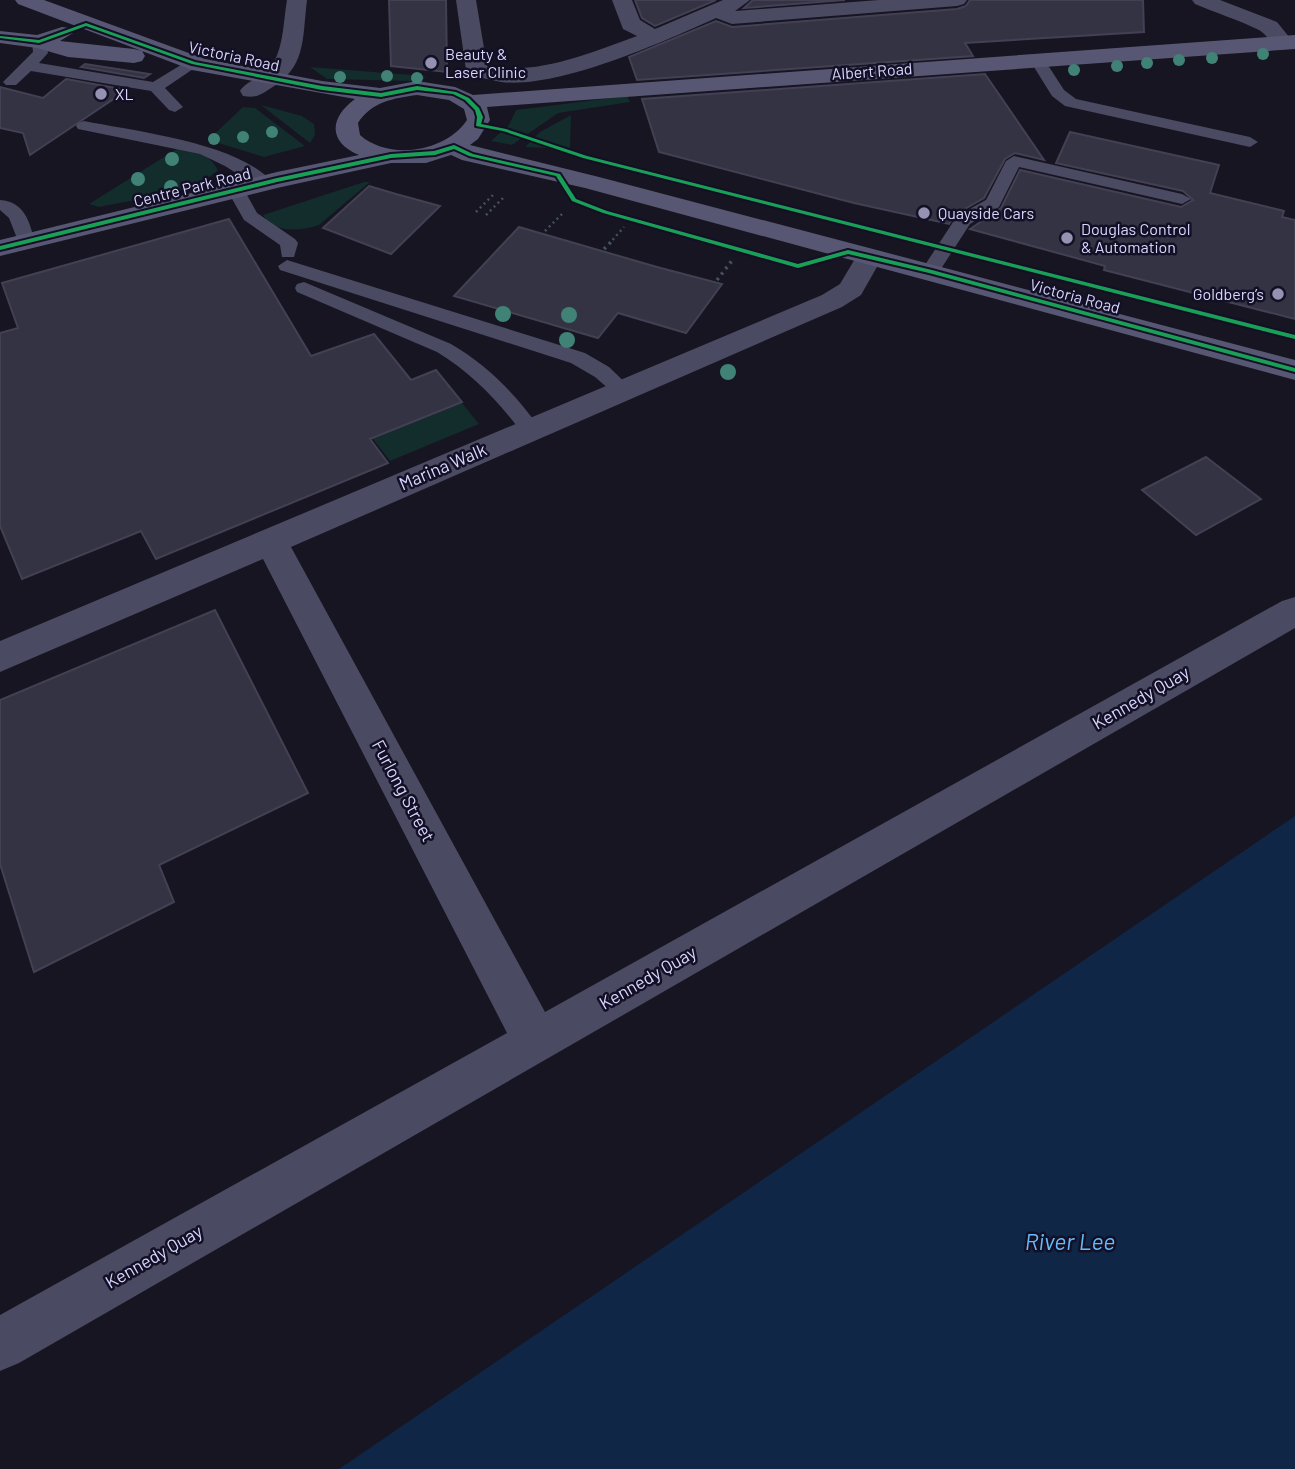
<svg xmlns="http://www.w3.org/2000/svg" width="1295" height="1469" viewBox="0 0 1295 1469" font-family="Barlow,sans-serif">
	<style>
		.green { fill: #132c2c }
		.water { fill: #102646 }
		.building { fill: #343343; stroke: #434054; stroke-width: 2 }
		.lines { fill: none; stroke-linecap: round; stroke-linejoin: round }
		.path-far1 { stroke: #44515d; stroke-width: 2.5; stroke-dasharray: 2 3.5; stroke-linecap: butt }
		.path { stroke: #44515d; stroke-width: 3.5; stroke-dasharray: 2.5 4.5; stroke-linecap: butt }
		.lane { fill: #4a4a62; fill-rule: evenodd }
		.street { fill: #4a4a62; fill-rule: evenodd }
		.secondary { fill: #575773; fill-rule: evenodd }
		.cycleway-casing { stroke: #131026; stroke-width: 4 }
		.cycleway { fill: #1a9f57; fill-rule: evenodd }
		.tree { fill: #408376 }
		.poi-dot { fill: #9592b1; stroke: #131026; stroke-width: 2.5 }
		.labels { text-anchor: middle; stroke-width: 5; stroke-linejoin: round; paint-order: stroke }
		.far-poi-label { font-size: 16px; fill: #d9d6fe; stroke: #131026; text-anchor: start }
		.far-street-label { font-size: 16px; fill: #d9d6fe; stroke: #131026 }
		.street-label { font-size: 18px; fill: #d9d6fe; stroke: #131026 }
		.near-water-label { font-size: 23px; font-style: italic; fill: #66bbfb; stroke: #131026 }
	</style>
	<rect width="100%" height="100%" fill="#161521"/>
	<path class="green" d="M310,67L425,76L424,79L410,81L327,79Z
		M627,96L630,102L558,113L512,145L491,141L509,125L516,110Z
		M261,105L302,116L314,124L315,135L310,143Z
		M243,107L255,108L305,146L264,157L208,140Z
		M571,115L570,149L525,147L540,132Z
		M180,147C197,151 209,154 218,170C192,195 134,199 99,207L89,204Z
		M364,182H370L319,225C301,231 274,234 263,215Z
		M462,403L479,424L390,461L373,439Z"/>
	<path class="water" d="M1295,816V1469H339Z"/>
	<path class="building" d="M389,0H446L447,72L391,66Z
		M635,0H716L655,26L642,18Z
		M753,0H845L744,8Z
		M970,0H1143L1144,32L965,43L973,56L637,80L629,57L716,21L732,27L957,9L966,6Z
		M85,64L150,74L144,78L81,67Z
		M985,74L1044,160L1015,153L1005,159L984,198L956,214L949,224L854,203L659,152L642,99Z
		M66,79L127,90L30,155L23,133L0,128V87L43,98Z
		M1070,132L1219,165L1210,193L1284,211L1282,217L1295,220V319L1104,270L1105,266L970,229L1001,208L1020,170L1181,207L1193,200L1183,191L1056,163Z
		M369,186L396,194L440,206L391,254L323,228Z
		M229,219L311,356L374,334L411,380L436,370L462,402L370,439L388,463L156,559L141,531L22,579L0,526V333L18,328L2,283Z
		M519,227L657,267L722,284L686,333L618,313L598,338L454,296Z
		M1206,457L1261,499L1196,535L1142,490Z
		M215,610L308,793L159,865L174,902L34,972L0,864V700Z"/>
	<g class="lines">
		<path class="path-far1" d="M476,212L493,195
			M486,215L505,196
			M545,231L564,212
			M609,244L624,227"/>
		<path class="path" d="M604,249L611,242
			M717,280L734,258"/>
		<path class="lane" d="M39,38L46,42L48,53L39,63L153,82L189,60H199L202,63L165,88L183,107L175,112L169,110L151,91L31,71L16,85H6L3,82L33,52L32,42Z
			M1037,54L1042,56L1064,90L1076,99L1250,137L1258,142L1250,147L1065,106L1052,96L1029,59Z
			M84,121C134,131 240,143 273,183L264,188L258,187L225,166L200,154L78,129L76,126L78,123Z
			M1014,156L1182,194L1191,199L1182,204L1019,167L999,207L970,224L937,275H923L921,271L957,216L986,200L1006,161Z
			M236,185L242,186L257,213L295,239L298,243L294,257H282L280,245L244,220L227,190Z
			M0,200C25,202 29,221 35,242L32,246H20L9,218L0,210Z
			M287,260L585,353L609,367L634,391L631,396H617L595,377L571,363L280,270L278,266Z
			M304,282L451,344C487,365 512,391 537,424L541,429L537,434L530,436L523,434C498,401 473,374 437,352L297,292L295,288L297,284Z"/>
		<path class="street" d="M287,0H307C302,40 307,68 268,90C259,96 254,98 243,96L240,91C246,81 259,79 267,71C284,55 283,22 287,0Z
			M456,0H476L487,66C537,76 590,53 637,36L623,29L612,0H632L640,20L655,29L723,0H750L735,11L879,0H967L964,4L957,6L732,24L716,18C663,42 558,89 501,82C490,80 479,77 469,75L466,70Z
			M1192,0H1220L1277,22L1294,43L1291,48C1272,52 1272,38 1259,30C1239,20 1216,13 1195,4Z
			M869,250L879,252L882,258L861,295L842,307L291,547L545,1012L1282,601L1295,597V628L19,1363L0,1371V1315L507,1033L263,559L0,672V641L822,295L840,284L859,252Z"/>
		<path class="secondary" d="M15,0H44L205,59L322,81L380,88L417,81L455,87L473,95L1295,35V49L487,107L490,120L478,139L470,145L599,177L1295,360V380L585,188L462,160L451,155L426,163H391L277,188L0,256V240L277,172L359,155C328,142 329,118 355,99L192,70L18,4ZM417,95L449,100L464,109L467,120C446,152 389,161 360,135L358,123C371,102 394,98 417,95Z
			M62,27L70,28L73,33L60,41L134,49L142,51L145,56L142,61L134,63L68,57L37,48L0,43V31L37,35Z"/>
		<g class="cycleway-casing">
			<path id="cycleway" d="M86,23L195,62L322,86L381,93L417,86L456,92L469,98L479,108L483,117L481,124L506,129L587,156L1295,335V339L583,158L503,131L476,126L477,117L475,110L465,100L453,94L417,90L381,97L322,90L192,64L86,26L39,43L0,38V36L39,40Z
				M454,145L473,154L560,174L576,199L607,211L798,264L848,250L932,270L1295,368V372L929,273L848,254L798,268L603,213L572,201L556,176L469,156L454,149L435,155L391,158L277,182L0,250V246L277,178L391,154L434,151Z"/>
		</g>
		<use href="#cycleway" class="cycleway"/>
	</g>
	<g class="tree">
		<circle cx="1263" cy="54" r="6"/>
		<circle cx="1212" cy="58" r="6"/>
		<circle cx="1179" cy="60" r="6"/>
		<circle cx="1147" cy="63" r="6"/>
		<circle cx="1117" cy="66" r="6"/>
		<circle cx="1074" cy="70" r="6"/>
		<circle cx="387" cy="76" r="6"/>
		<circle cx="340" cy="77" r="6"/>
		<circle cx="417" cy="78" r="6"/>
		<circle cx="272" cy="132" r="6"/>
		<circle cx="243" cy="137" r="6"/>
		<circle cx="214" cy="139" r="6"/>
		<circle cx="172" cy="159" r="7"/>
		<circle cx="138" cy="179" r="7"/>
		<circle cx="171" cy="187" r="7"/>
		<circle cx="503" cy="314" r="8"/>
		<circle cx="569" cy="315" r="8"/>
		<circle cx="567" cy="340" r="8"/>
		<circle cx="728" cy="372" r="8"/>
	</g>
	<g class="poi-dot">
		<circle cx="431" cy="63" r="7"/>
		<circle cx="101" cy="94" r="7"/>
		<circle cx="924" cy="213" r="7"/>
		<circle cx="1067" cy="238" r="7"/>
		<circle cx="1278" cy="294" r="7"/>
	</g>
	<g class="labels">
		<g class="far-poi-label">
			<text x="445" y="60">Beauty &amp;<tspan x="445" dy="18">Laser Clinic</tspan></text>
			<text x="115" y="100">XL</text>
			<text x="938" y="219">Quayside Cars</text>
			<text x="1081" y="235">Douglas Control<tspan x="1081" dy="18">&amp; Automation</tspan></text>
			<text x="1264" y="300" text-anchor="end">Goldberg’s</text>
		</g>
		<g class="far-street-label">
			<text transform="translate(234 56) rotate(12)" y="6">Victoria Road</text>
			<text transform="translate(872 71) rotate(-4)" y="6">Albert Road</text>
			<text transform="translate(192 187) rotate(-14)" y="6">Centre Park Road</text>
			<text transform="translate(1075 296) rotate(15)" y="6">Victoria Road</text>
		</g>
		<g class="street-label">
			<text transform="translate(443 467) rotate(-23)" y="6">Marina Walk</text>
			<text transform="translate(1141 698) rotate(-30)" y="6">Kennedy Quay</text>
			<text transform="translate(403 791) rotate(62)" y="6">Furlong Street</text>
			<text transform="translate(648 978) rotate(-30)" y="6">Kennedy Quay</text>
			<text transform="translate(154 1257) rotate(-30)" y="6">Kennedy Quay</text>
		</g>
		<g class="near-water-label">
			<text x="1070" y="1250">River Lee</text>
		</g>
	</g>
</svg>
